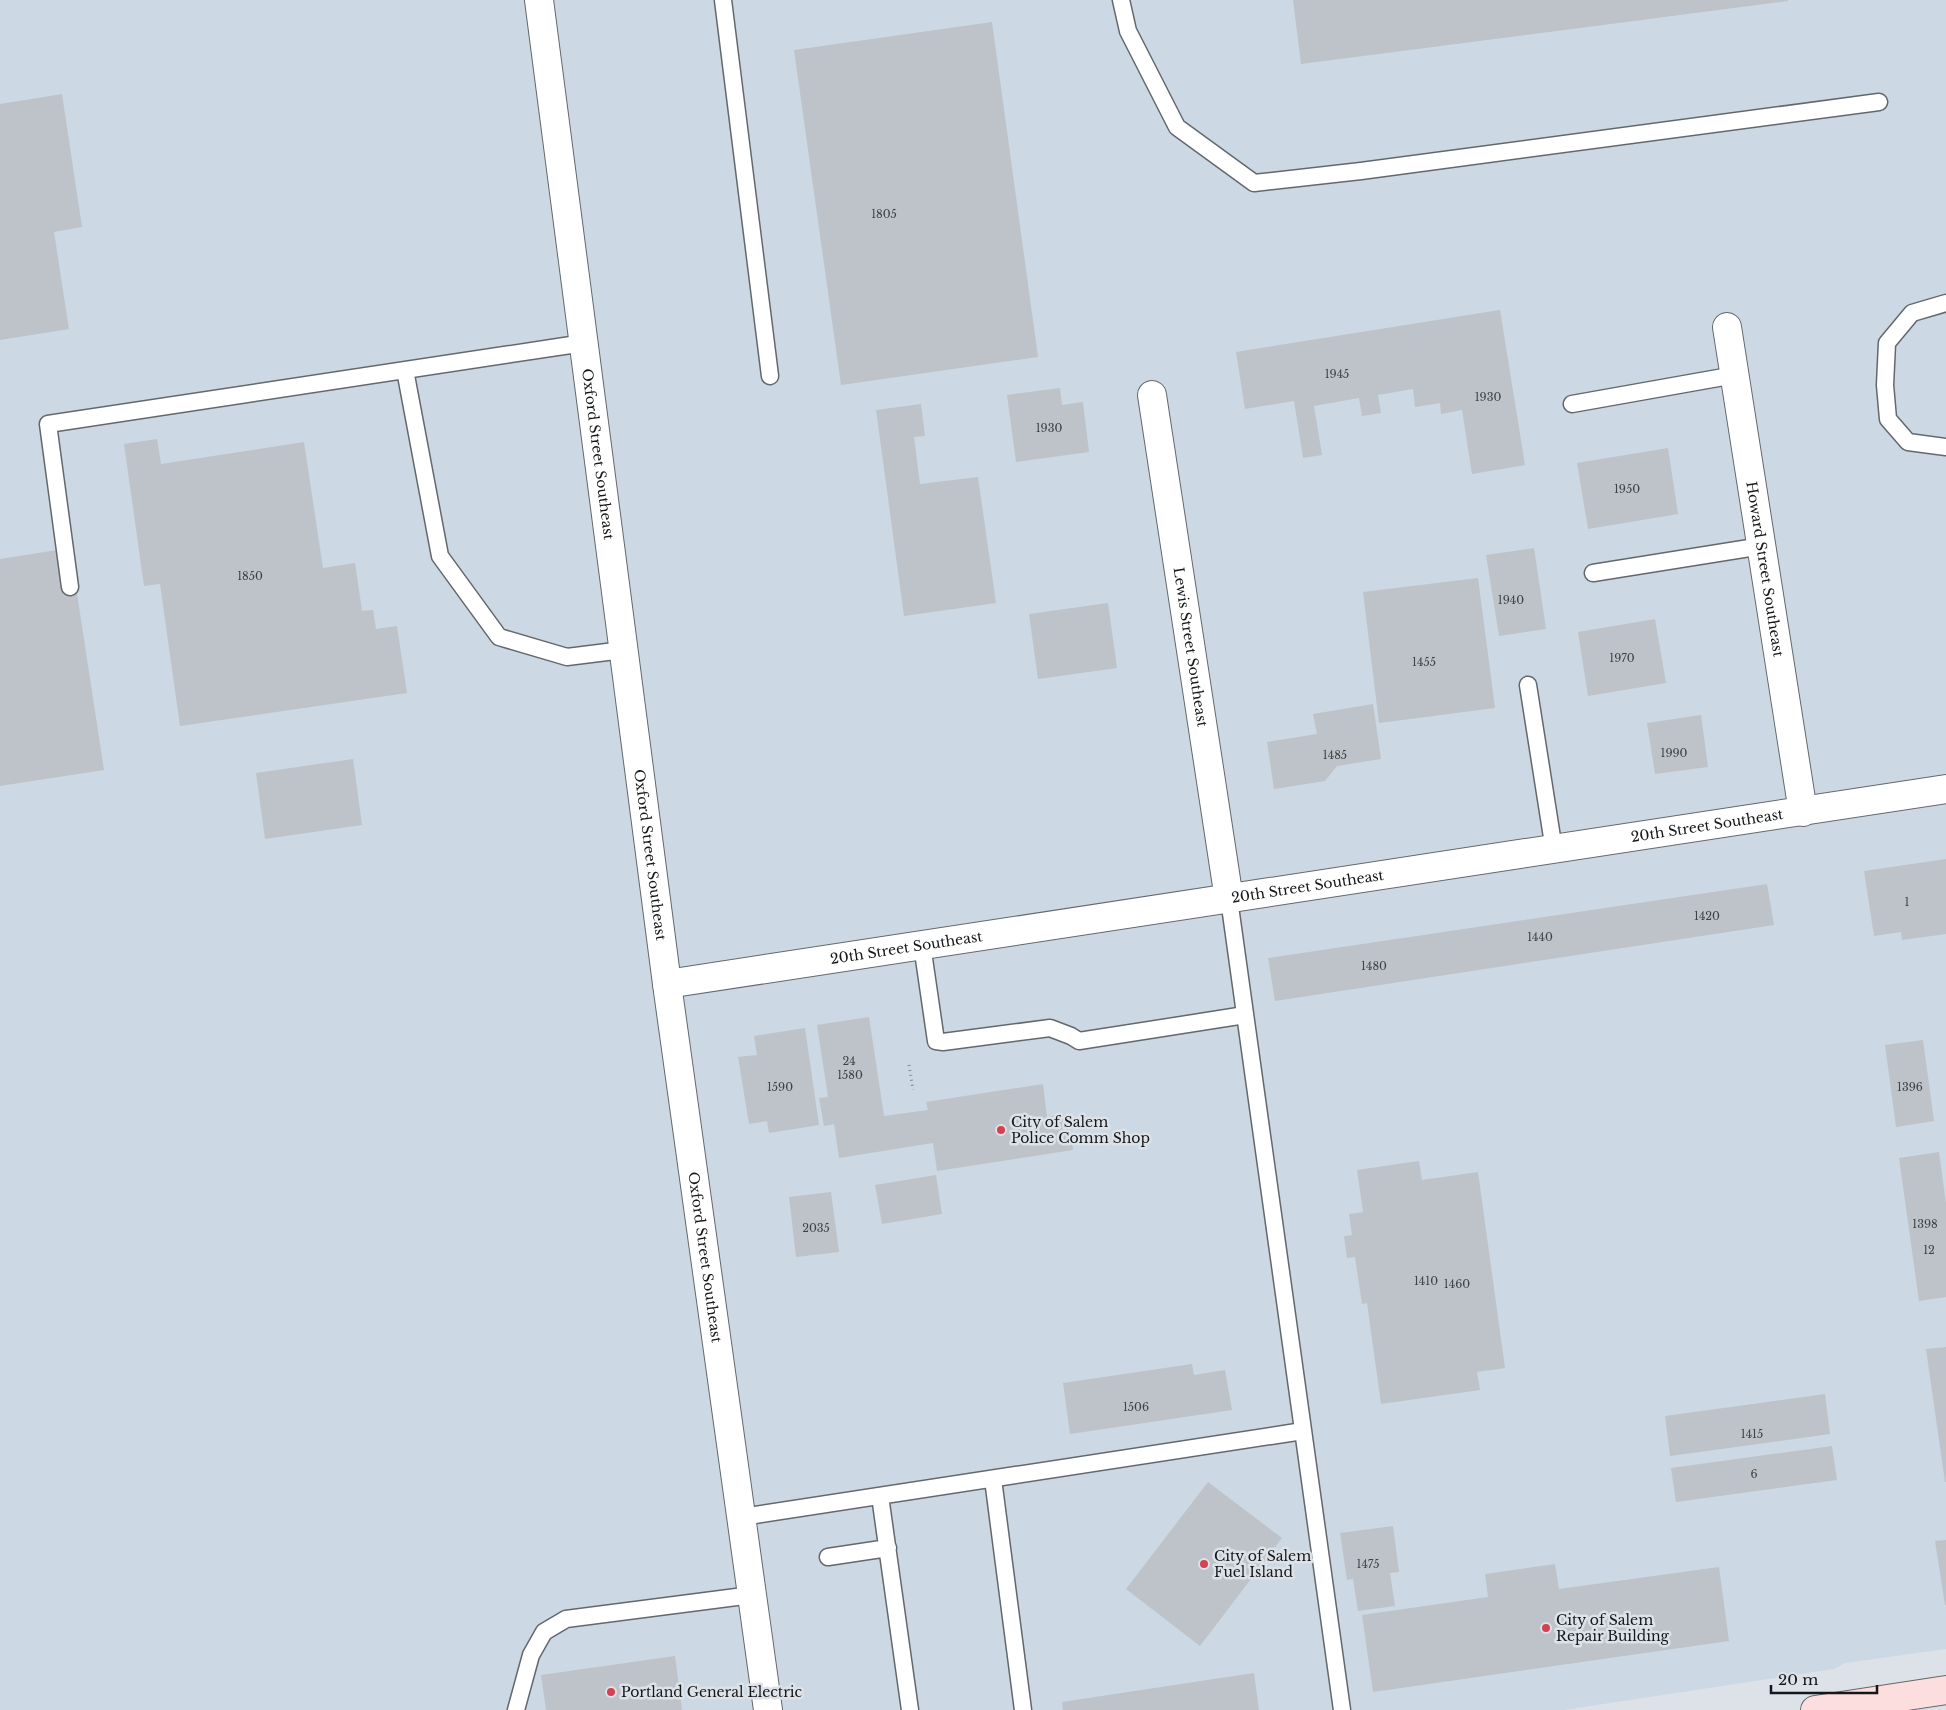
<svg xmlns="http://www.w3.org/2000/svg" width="1946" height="1710" viewBox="0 0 1946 1710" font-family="'Libre Baskerville',serif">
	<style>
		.built { fill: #ccd8e3 }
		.building { fill: #bdc3c8 }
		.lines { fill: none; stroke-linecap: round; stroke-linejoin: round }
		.lane-casing { stroke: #63686d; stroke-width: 19 }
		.street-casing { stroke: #63686d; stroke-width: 30 }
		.secondary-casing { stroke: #63686d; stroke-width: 30 }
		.path { stroke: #85898e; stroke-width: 3; stroke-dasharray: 1 4; stroke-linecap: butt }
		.lane { stroke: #fff; stroke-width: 16 }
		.street { stroke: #fff; stroke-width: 28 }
		.secondary { stroke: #fcdedf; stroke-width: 28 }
		.poi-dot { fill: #d34253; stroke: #dce2e8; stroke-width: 2 }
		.labels { text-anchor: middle; stroke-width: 5; stroke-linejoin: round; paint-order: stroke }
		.number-label { font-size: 11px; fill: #3f4245 }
		.street-label { font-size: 14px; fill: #151719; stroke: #dce2e8 }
		.poi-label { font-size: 14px; fill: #151719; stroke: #dce2e8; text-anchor: start }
	</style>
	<rect width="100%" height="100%" fill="#dce2e8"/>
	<path class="built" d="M0,0H1946V1649L1845,1663L1834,1669L1564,1710H0Z"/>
	<path class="building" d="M1293,0H1788V1L1301,64Z
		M992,22L1038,357L841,385L794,50Z
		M62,94L82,227L54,232L69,329L0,340V104Z
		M1500,310L1525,465L1472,474L1462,410L1441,414L1440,403L1415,407L1413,389L1378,395L1381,413L1362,416L1359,398L1314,406L1322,455L1303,458L1294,401L1245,409L1236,352Z
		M1060,388L1062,405L1083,402L1089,452L1016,462L1007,395Z
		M921,404L925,436L914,437L920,484L978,477L996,603L904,616L876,410Z
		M157,439L161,464L304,442L323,568L355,563L362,611L373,610L376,629L397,626L407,693L180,726L160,584L144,586L124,444Z
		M1668,448L1678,514L1588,529L1577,463Z
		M70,548L104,770L0,786V559Z
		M1534,548L1546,629L1499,636L1486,555Z
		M1478,578L1495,708L1379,723L1363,592Z
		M1108,603L1117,668L1038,679L1029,614Z
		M1655,619L1666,683L1588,696L1578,632Z
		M1373,704L1381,759L1337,766L1325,781L1274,789L1267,742L1317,734L1313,714Z
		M1701,715L1708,767L1655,774L1647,723Z
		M353,759L362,825L265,839L256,773Z
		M1946,859V934L1902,940L1901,932L1874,936L1864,871Z
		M1767,884L1774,925L1275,1001L1268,958Z
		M869,1017L884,1116L928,1110L926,1102L1043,1084L1047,1117L1068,1114L1073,1150L937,1171L933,1143L839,1158L834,1124L824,1126L819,1098L828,1097L817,1025Z
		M805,1028L819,1125L769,1133L767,1121L749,1124L738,1057L757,1055L754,1036Z
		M1923,1040L1934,1121L1896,1127L1885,1045Z
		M1939,1152L1946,1203V1297L1919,1301L1899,1158Z
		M1419,1161L1422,1180L1478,1172L1505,1368L1477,1372L1480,1390L1381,1404L1367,1303L1362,1304L1355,1257L1347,1258L1344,1236L1352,1235L1349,1214L1363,1212L1357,1170Z
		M936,1175L942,1214L882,1224L875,1185Z
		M831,1192L839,1252L796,1257L789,1197Z
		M1946,1347V1482H1945L1926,1349Z
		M1192,1364L1194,1375L1225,1370L1232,1410L1070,1434L1063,1383Z
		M1825,1394L1830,1434L1670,1456L1665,1416Z
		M1832,1446L1837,1480L1676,1502L1671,1468Z
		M1208,1482L1282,1538L1200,1646L1126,1589Z
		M1393,1526L1399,1572L1390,1573L1395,1606L1358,1611L1353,1579L1347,1580L1340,1533Z
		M1946,1540V1605H1945L1935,1541Z
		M1555,1564L1559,1589L1719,1567L1729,1641L1373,1692L1362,1615L1488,1597L1485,1574Z
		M675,1656L682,1710H546L541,1675Z
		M1254,1673L1259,1710H1063L1062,1702Z"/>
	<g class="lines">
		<g class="lane-casing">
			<path id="lane" d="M723,0L770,376
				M1121,0L1128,31L1177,127L1254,183L1361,171L1879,102
				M1946,303L1912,313L1887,343L1885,385L1888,419L1908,442L1946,447
				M405,370L440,556L499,637L567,657L623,650
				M1572,404L1735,375
				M1593,573L1762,546
				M70,587L48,424L584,343
				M1528,685L1554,850
				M1229,899L1342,1710
				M922,945L936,1041L943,1042L1050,1028L1071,1036L1079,1041L1245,1015
				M993,1479L1023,1710
				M880,1496L910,1710
				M742,1517L1303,1431
				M828,1557L888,1548
				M516,1710L531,1655L544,1632L566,1619L752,1595"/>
		</g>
		<g class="street-casing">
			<g id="street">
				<path id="s1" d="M539,0L667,984L768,1710"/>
				<path id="s2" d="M1727,327L1803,812"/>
				<path id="s3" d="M1152,395L1229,899"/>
				<path id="s4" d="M667,984L1946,789"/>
			</g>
		</g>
		<g class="secondary-casing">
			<path id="secondary" d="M1815,1710L1946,1690"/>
		</g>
		<path class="path" d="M909,1065L913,1090"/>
		<use href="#lane" class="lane"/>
		<use href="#street" class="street"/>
		<use href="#secondary" class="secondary"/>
	</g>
	<g class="poi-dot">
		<circle cx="1001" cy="1130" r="5"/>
		<circle cx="1204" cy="1564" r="5"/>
		<circle cx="1546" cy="1628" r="5"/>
		<circle cx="611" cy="1692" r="5"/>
	</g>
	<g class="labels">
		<g class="number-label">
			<text x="884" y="218">1805</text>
			<text x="1337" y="378">1945</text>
			<text x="1488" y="401">1930</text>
			<text x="1049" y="432">1930</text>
			<text x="1627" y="493">1950</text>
			<text x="250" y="580">1850</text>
			<text x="1511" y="604">1940</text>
			<text x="1622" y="662">1970</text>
			<text x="1424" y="666">1455</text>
			<text x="1674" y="757">1990</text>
			<text x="1335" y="759">1485</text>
			<text x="1907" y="906">1</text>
			<text x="1707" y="920">1420</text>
			<text x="1540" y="941">1440</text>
			<text x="1374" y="970">1480</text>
			<text x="849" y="1065">24</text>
			<text x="850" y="1079">1580</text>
			<text x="780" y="1091">1590</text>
			<text x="1910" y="1091">1396</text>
			<text x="1925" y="1228">1398</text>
			<text x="816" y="1232">2035</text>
			<text x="1929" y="1254">12</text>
			<text x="1426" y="1285">1410</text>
			<text x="1457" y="1288">1460</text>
			<text x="1136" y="1411">1506</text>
			<text x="1752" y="1438">1415</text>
			<text x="1754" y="1478">6</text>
			<text x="1368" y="1568">1475</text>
		</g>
		<g class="street-label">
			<text dy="5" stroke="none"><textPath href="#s1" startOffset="458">Oxford Street Southeast</textPath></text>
			<text dy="5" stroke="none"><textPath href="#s2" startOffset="245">Howard Street Southeast</textPath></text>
			<text dy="5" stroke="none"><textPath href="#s3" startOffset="255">Lewis Street Southeast</textPath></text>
			<text dy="5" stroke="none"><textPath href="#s4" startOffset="1052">20th Street Southeast</textPath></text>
			<text dy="5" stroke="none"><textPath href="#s1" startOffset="862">Oxford Street Southeast</textPath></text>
			<text dy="5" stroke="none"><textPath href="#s4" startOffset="648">20th Street Southeast</textPath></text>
			<text dy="5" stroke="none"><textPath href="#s4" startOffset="242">20th Street Southeast</textPath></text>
			<text dy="5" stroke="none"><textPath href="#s1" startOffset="1268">Oxford Street Southeast</textPath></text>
		</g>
		<g class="poi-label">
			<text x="1011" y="1127">City of Salem<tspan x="1011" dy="16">Police Comm Shop</tspan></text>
			<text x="1214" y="1561">City of Salem<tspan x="1214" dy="16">Fuel Island</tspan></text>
			<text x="1556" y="1625">City of Salem<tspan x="1556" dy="16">Repair Building</tspan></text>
			<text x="621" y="1697">Portland General Electric</text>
		</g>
	</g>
	<path d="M1771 1685v8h106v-8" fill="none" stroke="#151719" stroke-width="2.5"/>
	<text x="1778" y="1685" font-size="15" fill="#151719" stroke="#dce2e8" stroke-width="4" paint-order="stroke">20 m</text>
</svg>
